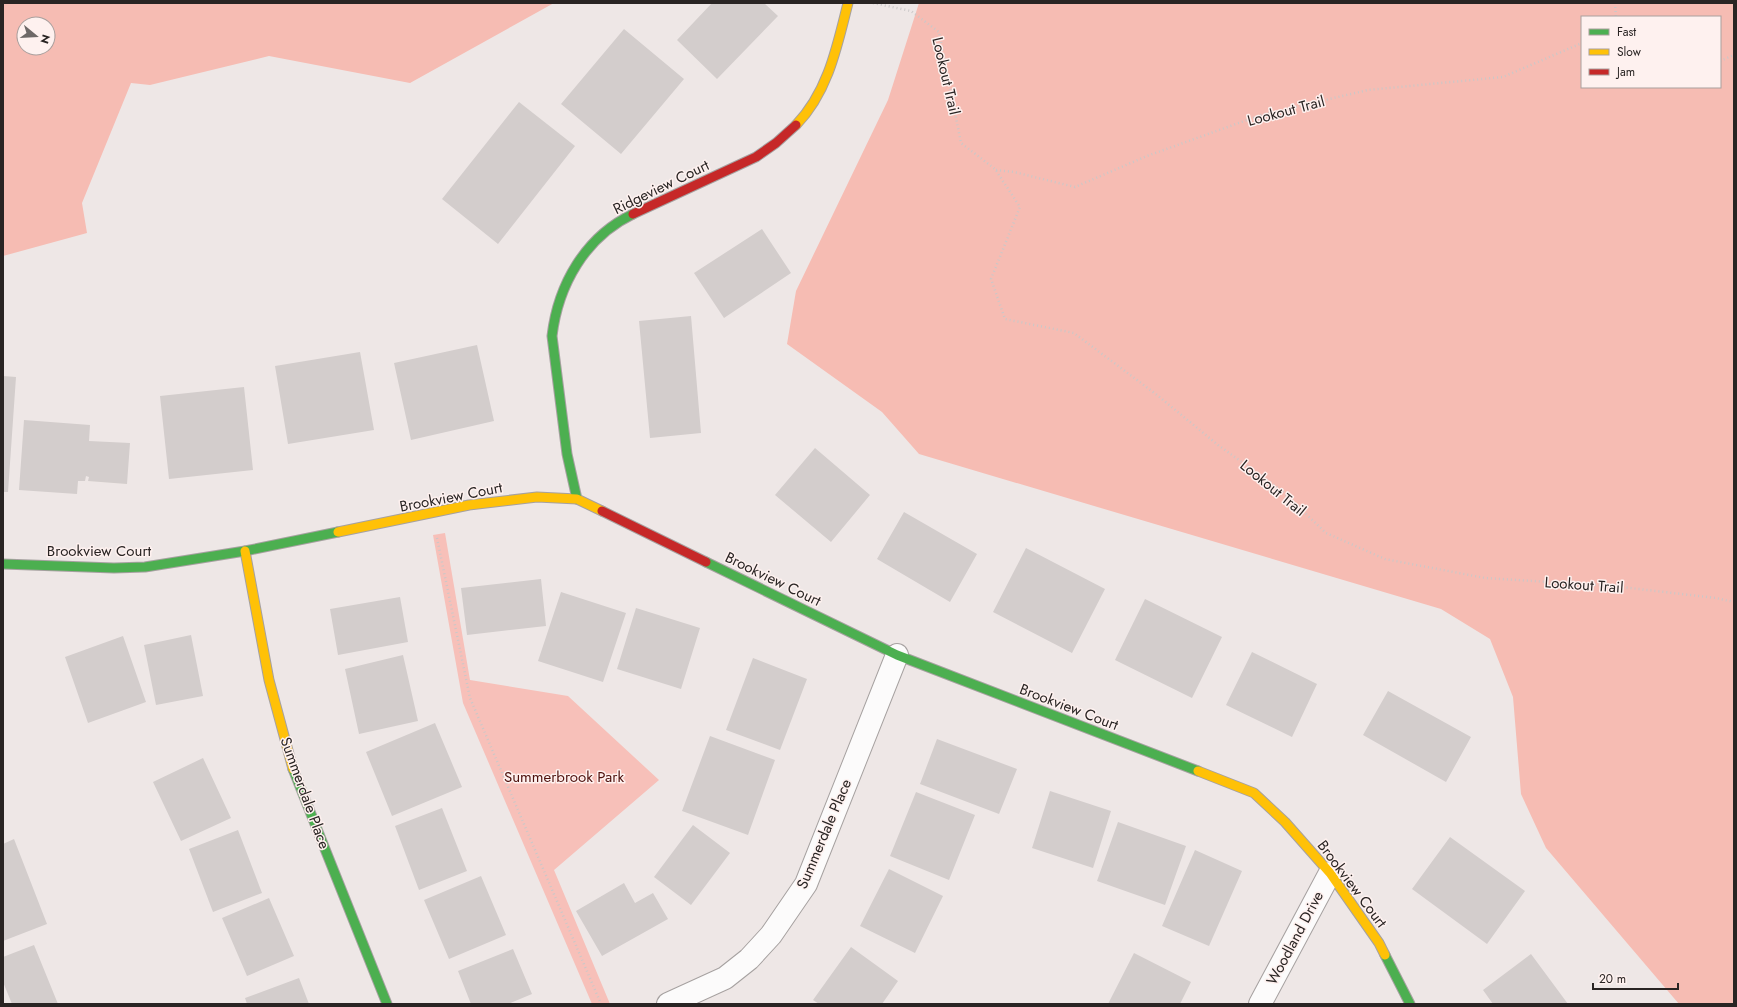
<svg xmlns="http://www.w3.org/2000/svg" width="1737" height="1007" viewBox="0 0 1737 1007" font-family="Jost,sans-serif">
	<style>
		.green { fill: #f7c0b9 }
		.forest { fill: #f6bcb3; fill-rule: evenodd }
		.building { fill: #d3cdcc }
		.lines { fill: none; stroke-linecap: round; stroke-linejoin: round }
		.street-casing { stroke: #a6a1a0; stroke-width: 24 }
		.fast-casing { stroke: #a6a1a0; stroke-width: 11 }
		.slow-casing { stroke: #a6a1a0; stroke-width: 11 }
		.jam-casing { stroke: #a6a1a0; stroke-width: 11 }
		.path { stroke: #cac8c8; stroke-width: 2.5; stroke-dasharray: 1 3; stroke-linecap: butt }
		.street { stroke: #fcfbfb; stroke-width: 22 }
		.fast { stroke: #4caf50; stroke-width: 9 }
		.slow { stroke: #ffc107; stroke-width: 9 }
		.jam { stroke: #c62828; stroke-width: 9 }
		.labels { text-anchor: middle; stroke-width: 3; stroke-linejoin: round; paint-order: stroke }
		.street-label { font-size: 15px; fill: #292423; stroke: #fef1ef }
		.park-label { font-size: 15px; fill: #4e110d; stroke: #fef1ef }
	</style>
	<rect width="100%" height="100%" fill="#eee7e6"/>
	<path class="green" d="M445,533L470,680L568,696L659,780L554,870L610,1004H592L463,703L433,535Z"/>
	<path class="forest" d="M3,3H554L410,83L269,56L150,85L131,83L82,203L87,233L3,256ZM24,24H48V48H24Z
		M919,3H1734V1004H1679L1546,848L1521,794L1513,697L1490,639L1441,609L919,454L882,412L787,344L796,291L888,100ZM1582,17H1720V87H1582Z"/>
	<path class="building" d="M712,3H764L778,16L717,79L677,40Z
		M624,29L684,79L621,154L561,104Z
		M519,102L575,146L498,244L442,199Z
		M762,229L791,273L724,318L694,273Z
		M691,316L701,433L650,438L639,321Z
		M477,345L494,421L411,440L394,363Z
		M360,352L374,430L288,444L275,366Z
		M3,376L16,377L8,492H3Z
		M244,387L253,470L169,479L160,396Z
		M24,420L90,425L89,441L130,443L127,484L88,481L89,477L86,476L85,481H78L77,494L19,490Z
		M815,448L870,495L831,542L775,495Z
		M904,512L977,554L950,602L877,559Z
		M1026,548L1105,589L1072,653L993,612Z
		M541,579L546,626L467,635L461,588Z
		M561,592L626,613L603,682L538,661Z
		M400,597L408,642L338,655L330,609Z
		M1145,599L1222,637L1192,698L1115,660Z
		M636,608L700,628L681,689L617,669Z
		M191,635L203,696L156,705L144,645Z
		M123,636L146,702L88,723L65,657Z
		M1252,652L1317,684L1292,737L1226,705Z
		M403,655L418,721L359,734L345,669Z
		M753,658L807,679L780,750L726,730Z
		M1388,691L1471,737L1446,782L1363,735Z
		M435,723L462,787L392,816L366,752Z
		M710,736L775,760L748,835L682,811Z
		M937,739L1017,769L999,814L920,784Z
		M203,758L231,818L181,841L153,782Z
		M1050,791L1111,811L1093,868L1032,848Z
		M916,792L975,815L949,880L890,856Z
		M442,808L467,871L419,890L395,826Z
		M1118,822L1186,846L1165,905L1097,881Z
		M693,825L730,853L691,905L654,877Z
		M238,830L262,893L213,912L189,849Z
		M1450,837L1525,891L1487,944L1412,889Z
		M14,839L47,924L3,941V844Z
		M1195,850L1242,871L1209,946L1162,926Z
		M889,869L943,896L915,953L860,926Z
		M481,876L506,935L449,959L424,900Z
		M624,883L635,903L653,893L668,919L602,956L576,911Z
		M269,898L294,956L247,976L222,918Z
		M34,945L58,1004H12L3,982V957Z
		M851,947L898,981L882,1004H819L813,1000Z
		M513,949L532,994L508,1004H471L458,971Z
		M1134,953L1191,982L1180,1004H1108Z
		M1531,954L1568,1004H1493L1483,990Z
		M299,978L309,1004H247L245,998Z"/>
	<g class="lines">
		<g class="street-casing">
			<path id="street" d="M668,1004L725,978L749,959L771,935L806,884L897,655
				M1260,1004L1330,873"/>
		</g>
		<g class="fast-casing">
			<path id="fast" d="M577,499L567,454L552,336C558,285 585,237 633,214
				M706,562L897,655L1198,771
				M3,564L114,568L145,567L245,551L338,532
				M293,769L387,1004
				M1385,955L1410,1004"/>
		</g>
		<g class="slow-casing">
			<path id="slow" d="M796,125C828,92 837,47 848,3
				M338,532L469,505L537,497L577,499L602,511
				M245,551L269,680L293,769
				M1198,771L1254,793L1285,822L1330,873L1379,943L1385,955"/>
		</g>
		<g class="jam-casing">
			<path id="jam" d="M633,214L756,157L776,143L796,125
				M602,511L706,562"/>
		</g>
		<path class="path" d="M873,3L911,11L939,32L961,143L995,169L1020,207L991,279L1005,319L1074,333L1157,395L1218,445L1281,490L1326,533L1385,559L1485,578L1613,586L1716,598L1734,602
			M1615,3L1616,17
			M1720,61L1734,55
			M996,170L1014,172L1075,187L1147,156L1261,115L1368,90L1503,77L1582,43
			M437,538L470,698L601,1004"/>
		<use href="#street" class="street"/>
		<use href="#fast" class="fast"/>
		<use href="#slow" class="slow"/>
		<use href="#jam" class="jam"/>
	</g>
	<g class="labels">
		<g class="street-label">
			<text transform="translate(946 76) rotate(77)" y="5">Lookout Trail</text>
			<text transform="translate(1286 111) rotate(-15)" y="5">Lookout Trail</text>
			<text transform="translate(661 187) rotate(-26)" y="5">Ridgeview Court</text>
			<text transform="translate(1273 488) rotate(39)" y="5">Lookout Trail</text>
			<text transform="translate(451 497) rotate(-11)" y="5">Brookview Court</text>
			<text x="99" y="556">Brookview Court</text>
			<text transform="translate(773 579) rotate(26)" y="5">Brookview Court</text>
			<text transform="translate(1584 585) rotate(4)" y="5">Lookout Trail</text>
			<text transform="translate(1069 707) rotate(21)" y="5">Brookview Court</text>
			<text transform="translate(305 793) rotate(70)" y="5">Summerdale Place</text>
			<text transform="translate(824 834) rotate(-67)" y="5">Summerdale Place</text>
			<text transform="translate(1352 884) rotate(53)" y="5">Brookview Court</text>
			<text transform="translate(1295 938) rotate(-62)" y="5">Woodland Drive</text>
		</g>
		<g class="park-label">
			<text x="564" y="782">Summerbrook Park</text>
		</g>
	</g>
	<rect width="1737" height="1007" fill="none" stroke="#292423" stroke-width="8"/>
	<rect x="1581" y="16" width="140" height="72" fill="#fef1ef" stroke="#a99f9d"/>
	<rect x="1589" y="29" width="20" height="6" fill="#4caf50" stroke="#a99f9d"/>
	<text x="1617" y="36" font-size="12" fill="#292423">Fast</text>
	<rect x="1589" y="49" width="20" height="6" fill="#ffc107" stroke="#a99f9d"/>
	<text x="1617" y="56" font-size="12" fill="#292423">Slow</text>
	<rect x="1589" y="69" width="20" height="6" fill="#c62828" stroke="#a99f9d"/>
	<text x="1617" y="76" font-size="12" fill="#292423">Jam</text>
	<g transform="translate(36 36) rotate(108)"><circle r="19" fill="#fef1ef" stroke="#a99f9d"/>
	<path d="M0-3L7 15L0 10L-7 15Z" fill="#6e6867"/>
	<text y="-6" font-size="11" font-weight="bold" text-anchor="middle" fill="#292423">N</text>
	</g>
	<path d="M1593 983v6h85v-6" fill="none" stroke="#292423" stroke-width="2"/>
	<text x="1599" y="983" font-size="12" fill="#292423" stroke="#fef1ef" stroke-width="3" paint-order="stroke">20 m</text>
</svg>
